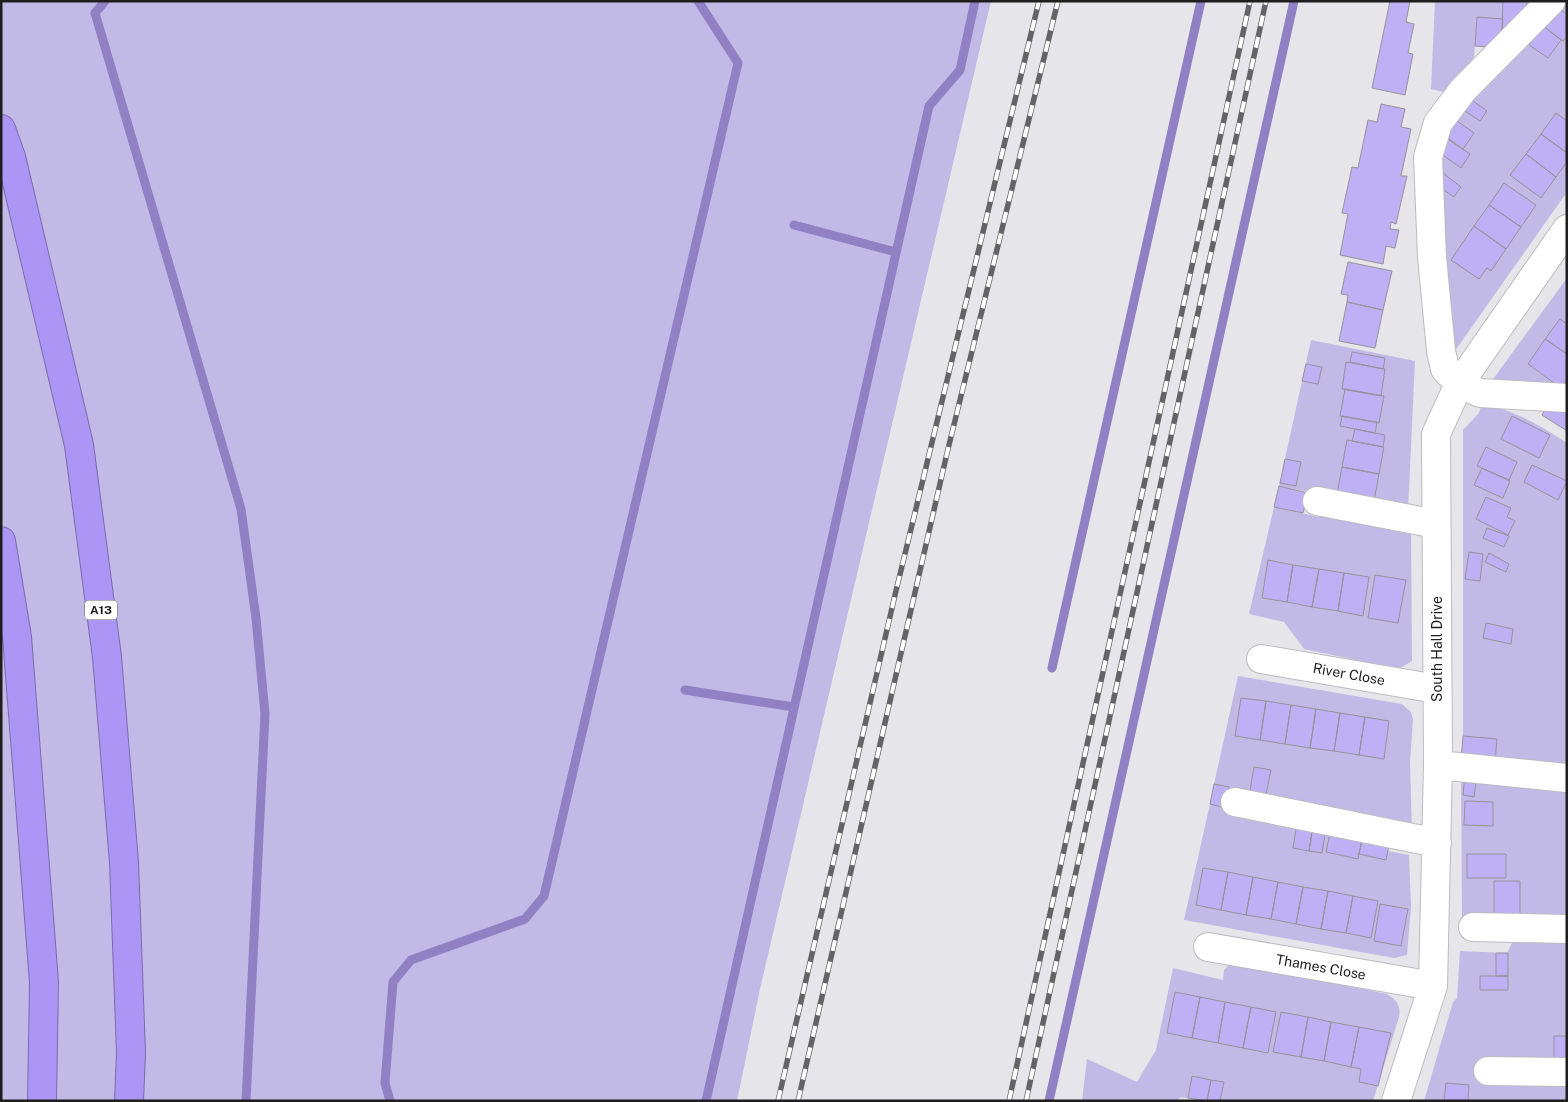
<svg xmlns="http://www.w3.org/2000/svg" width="1568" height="1102" viewBox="0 0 1568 1102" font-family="'Public Sans',sans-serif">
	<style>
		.green { fill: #c1bae7 }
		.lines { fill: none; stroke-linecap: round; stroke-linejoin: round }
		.stream { stroke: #8f81c3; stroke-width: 9 }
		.building { fill: #bdb0f5; stroke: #959498 }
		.minor-casing { stroke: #bbbbc0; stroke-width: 30 }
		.highway-casing { stroke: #7a6cab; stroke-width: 30 }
		.minor { stroke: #fff; stroke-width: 28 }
		.highway { stroke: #ab96f6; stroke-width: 28 }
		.rail-casing { stroke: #646467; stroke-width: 5.5 }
		.rail { stroke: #fff; stroke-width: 4; stroke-dasharray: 11; stroke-linecap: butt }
		.labels { text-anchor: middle; stroke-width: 4; stroke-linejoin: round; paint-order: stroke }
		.shield { fill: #fff; stroke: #626262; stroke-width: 1 }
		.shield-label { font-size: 12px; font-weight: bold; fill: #1e1e1f }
		.street-label { font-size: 14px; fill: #1e1e1f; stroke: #fff }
	</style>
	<rect width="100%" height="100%" fill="#e5e5ea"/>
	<path class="green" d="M1,1H991L760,989L737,1101H1Z
		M1435,1H1548L1500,48L1475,46L1473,69L1448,93L1431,89Z
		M1563,1H1567V192L1452,355L1435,184L1443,173L1435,168V150L1476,88L1529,45Z
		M1567,278V391L1488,386Z
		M1311,340L1415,361L1408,511L1279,486Z
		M1483,403C1518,413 1537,423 1567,443V771L1495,762L1463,736V430L1478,414Z
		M1274,507L1319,517L1324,509L1411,528L1412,661L1399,669L1304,649L1284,622L1249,614Z
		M1238,676L1402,704L1411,712L1413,719L1410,763L1412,831L1229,791V787L1214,784Z
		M1461,771L1567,784V922L1462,919Z
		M1210,804L1390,840L1388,851L1409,855L1411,907L1407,955L1394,958L1184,920Z
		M1567,935V1066L1475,1065L1474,1078L1567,1079V1101H1424L1453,1002L1457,998L1460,951L1507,953L1515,937Z
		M1232,962L1387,994C1397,1000 1401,1006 1399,1017L1373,1101H1204L1180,1097L1179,1101H1082L1087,1059L1137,1082L1156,1050L1173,968L1223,980L1224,970Z"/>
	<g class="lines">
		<path class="stream" d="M105,1L95,13L241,509L256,618L265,714L246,1101
			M794,225L896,252
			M1052,668L1201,1
			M685,690L794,707
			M390,1101L385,1083L393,982L411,960L525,919L544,896L738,63L698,1
			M706,1101L929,106L960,70L975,1
			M1049,1101L1294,1"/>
	</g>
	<path class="building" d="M1390,1H1410L1406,22L1414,24L1408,53L1413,54L1405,95L1372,88Z
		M1503,1H1527L1526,19L1502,31Z
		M1556,7L1567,14V36L1563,41L1543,26Z
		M1477,17L1503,19L1500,48L1475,46Z
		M1543,26L1561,40L1548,58L1529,45Z
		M1469,98L1487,111L1480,121L1462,109Z
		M1381,104L1405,109L1401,127L1411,129L1401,176H1407L1396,224L1391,222L1390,229L1399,230L1395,248L1386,246L1383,264L1340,255L1348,214L1342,213L1352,167L1358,168L1368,120L1377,122Z
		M1556,113L1567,121V153L1541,134Z
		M1453,118L1474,133L1463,149L1442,134Z
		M1541,134L1567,153V162L1556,177L1526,154Z
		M1446,138L1470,154L1461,168L1437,151Z
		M1526,154L1556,177L1541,198L1510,175Z
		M1443,173L1461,187L1454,197L1435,184Z
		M1504,183L1536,205L1521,227L1489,205Z
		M1489,205L1521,227L1506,249L1474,226Z
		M1474,226L1506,249L1491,271L1487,268L1479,279L1451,260Z
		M1348,262L1392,271L1383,310L1347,302L1348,295L1341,294Z
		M1347,302L1383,310L1375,348L1339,341Z
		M1560,319L1567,324V354L1545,339Z
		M1545,339L1567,354V380L1561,388L1528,364Z
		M1352,352L1385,358L1383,369L1350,362Z
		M1346,362L1385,369L1381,396L1342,389Z
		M1306,364L1322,367L1318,384L1302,381Z
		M1345,389L1384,396L1379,423L1340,416Z
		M1548,404L1567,407V431L1542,415Z
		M1342,416L1377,422L1375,433L1340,426Z
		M1512,416L1550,435L1539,458L1501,439Z
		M1355,429L1385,435L1383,447L1352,441Z
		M1347,440L1384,447L1379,474L1342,467Z
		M1486,447L1517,462L1509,480L1477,466Z
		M1285,459L1301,462L1296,486L1280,483Z
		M1532,465L1567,481L1558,500L1524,482Z
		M1342,467L1379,474L1374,501L1337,494Z
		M1482,468L1510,481L1503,498L1474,485Z
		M1279,486L1308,493L1303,513L1274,507Z
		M1486,497L1511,508L1507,517L1515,521L1508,535L1476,519Z
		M1487,528L1509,536L1504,547L1483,538Z
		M1469,552L1483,554L1480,581L1465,579Z
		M1489,553L1509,564L1506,572L1485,562Z
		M1268,560L1293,565L1287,602L1262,598Z
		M1293,565L1319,569L1312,607L1287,602Z
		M1319,569L1344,573L1338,611L1312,607Z
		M1344,573L1369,577L1363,616L1338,611Z
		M1375,575L1406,580L1398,623L1368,618Z
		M1486,623L1513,629L1511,644L1483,638Z
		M1241,698L1266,701L1260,740L1235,736Z
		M1266,701L1291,705L1285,744L1260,740Z
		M1291,705L1316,709L1310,748L1285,744Z
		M1316,709L1340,713L1334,751L1310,748Z
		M1340,713L1365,717L1359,755L1334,751Z
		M1365,717L1389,721L1384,759L1359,755Z
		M1463,736L1497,739L1495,762L1461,760Z
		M1254,767L1271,770L1265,799L1249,796Z
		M1465,774L1477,775L1474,797L1463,795Z
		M1214,784L1229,787L1225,808L1210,804Z
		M1465,801L1493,802V826L1464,825Z
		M1297,823L1313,826L1309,851L1293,848Z
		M1313,826L1326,828L1322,853L1309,851Z
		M1331,828L1363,835L1358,859L1326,852Z
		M1363,835L1390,840L1386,860L1359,854Z
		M1467,854H1506V878H1467Z
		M1203,868L1228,872L1221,910L1196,905Z
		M1228,872L1253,877L1246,915L1221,910Z
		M1253,877L1278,882L1271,919L1246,915Z
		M1494,881H1520V917L1494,916Z
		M1278,882L1303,887L1296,924L1271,919Z
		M1303,887L1328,891L1321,929L1296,924Z
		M1328,891L1353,896L1346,933L1321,929Z
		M1353,896L1378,901L1371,938L1346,933Z
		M1380,904L1408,909L1401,946L1374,941Z
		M1496,953H1508V976H1496Z
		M1480,976H1508V990H1480Z
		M1175,992L1200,997L1192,1038L1167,1033Z
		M1200,997L1225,1002L1218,1043L1192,1038Z
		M1225,1002L1251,1007L1243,1048L1218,1043Z
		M1251,1007L1276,1012L1268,1053L1243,1048Z
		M1281,1012L1308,1017L1301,1057L1273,1052Z
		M1308,1017L1331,1022L1324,1061L1301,1057Z
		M1331,1022L1359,1027L1351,1067L1324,1061Z
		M1359,1027L1391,1033L1378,1086L1359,1082L1361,1069L1351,1067Z
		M1554,1036H1567V1066H1554Z
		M1192,1076L1211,1080L1207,1101L1188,1098Z
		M1211,1080L1224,1082L1220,1101H1207Z
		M1446,1083L1469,1085L1468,1101H1444Z"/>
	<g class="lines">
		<g class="minor-casing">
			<path id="minor" d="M1551,1L1463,90L1438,123L1428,157L1432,257L1441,351L1445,369L1459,384L1480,393L1567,398
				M1317,501L1436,524
				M1261,659L1437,689
				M1438,765L1567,778
				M1235,802L1437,843
				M1473,927L1567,929
				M1208,947L1433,986
				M1488,1071L1567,1072
				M1396,1101L1433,986L1438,765L1436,434L1459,384L1567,229"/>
		</g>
		<g class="highway-casing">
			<path id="highway" d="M1,129L11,157L79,445L107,657L124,862L131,1053L129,1101
				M1,541L17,637L44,982L42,1101"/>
		</g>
		<use href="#minor" class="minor"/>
		<use href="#highway" class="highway"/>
		<g class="rail-casing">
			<path id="rail" d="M778,1101L895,595L1039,1
				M798,1101L948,449L1058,1
				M1009,1101L1250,1
				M1026,1101L1266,1"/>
		</g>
		<use href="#rail" class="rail"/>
	</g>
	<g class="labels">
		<rect class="shield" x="85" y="600.5" width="32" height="19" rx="4"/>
		<g class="shield-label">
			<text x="101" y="614">A13</text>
		</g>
		<g class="street-label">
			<text transform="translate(1437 649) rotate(-90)" y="5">South Hall Drive</text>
			<text transform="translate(1349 674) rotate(10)" y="5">River Close</text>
			<text transform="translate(1321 967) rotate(10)" y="5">Thames Close</text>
		</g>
	</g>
	<rect width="1568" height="1102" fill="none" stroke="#1e1e1f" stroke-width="5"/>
</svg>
